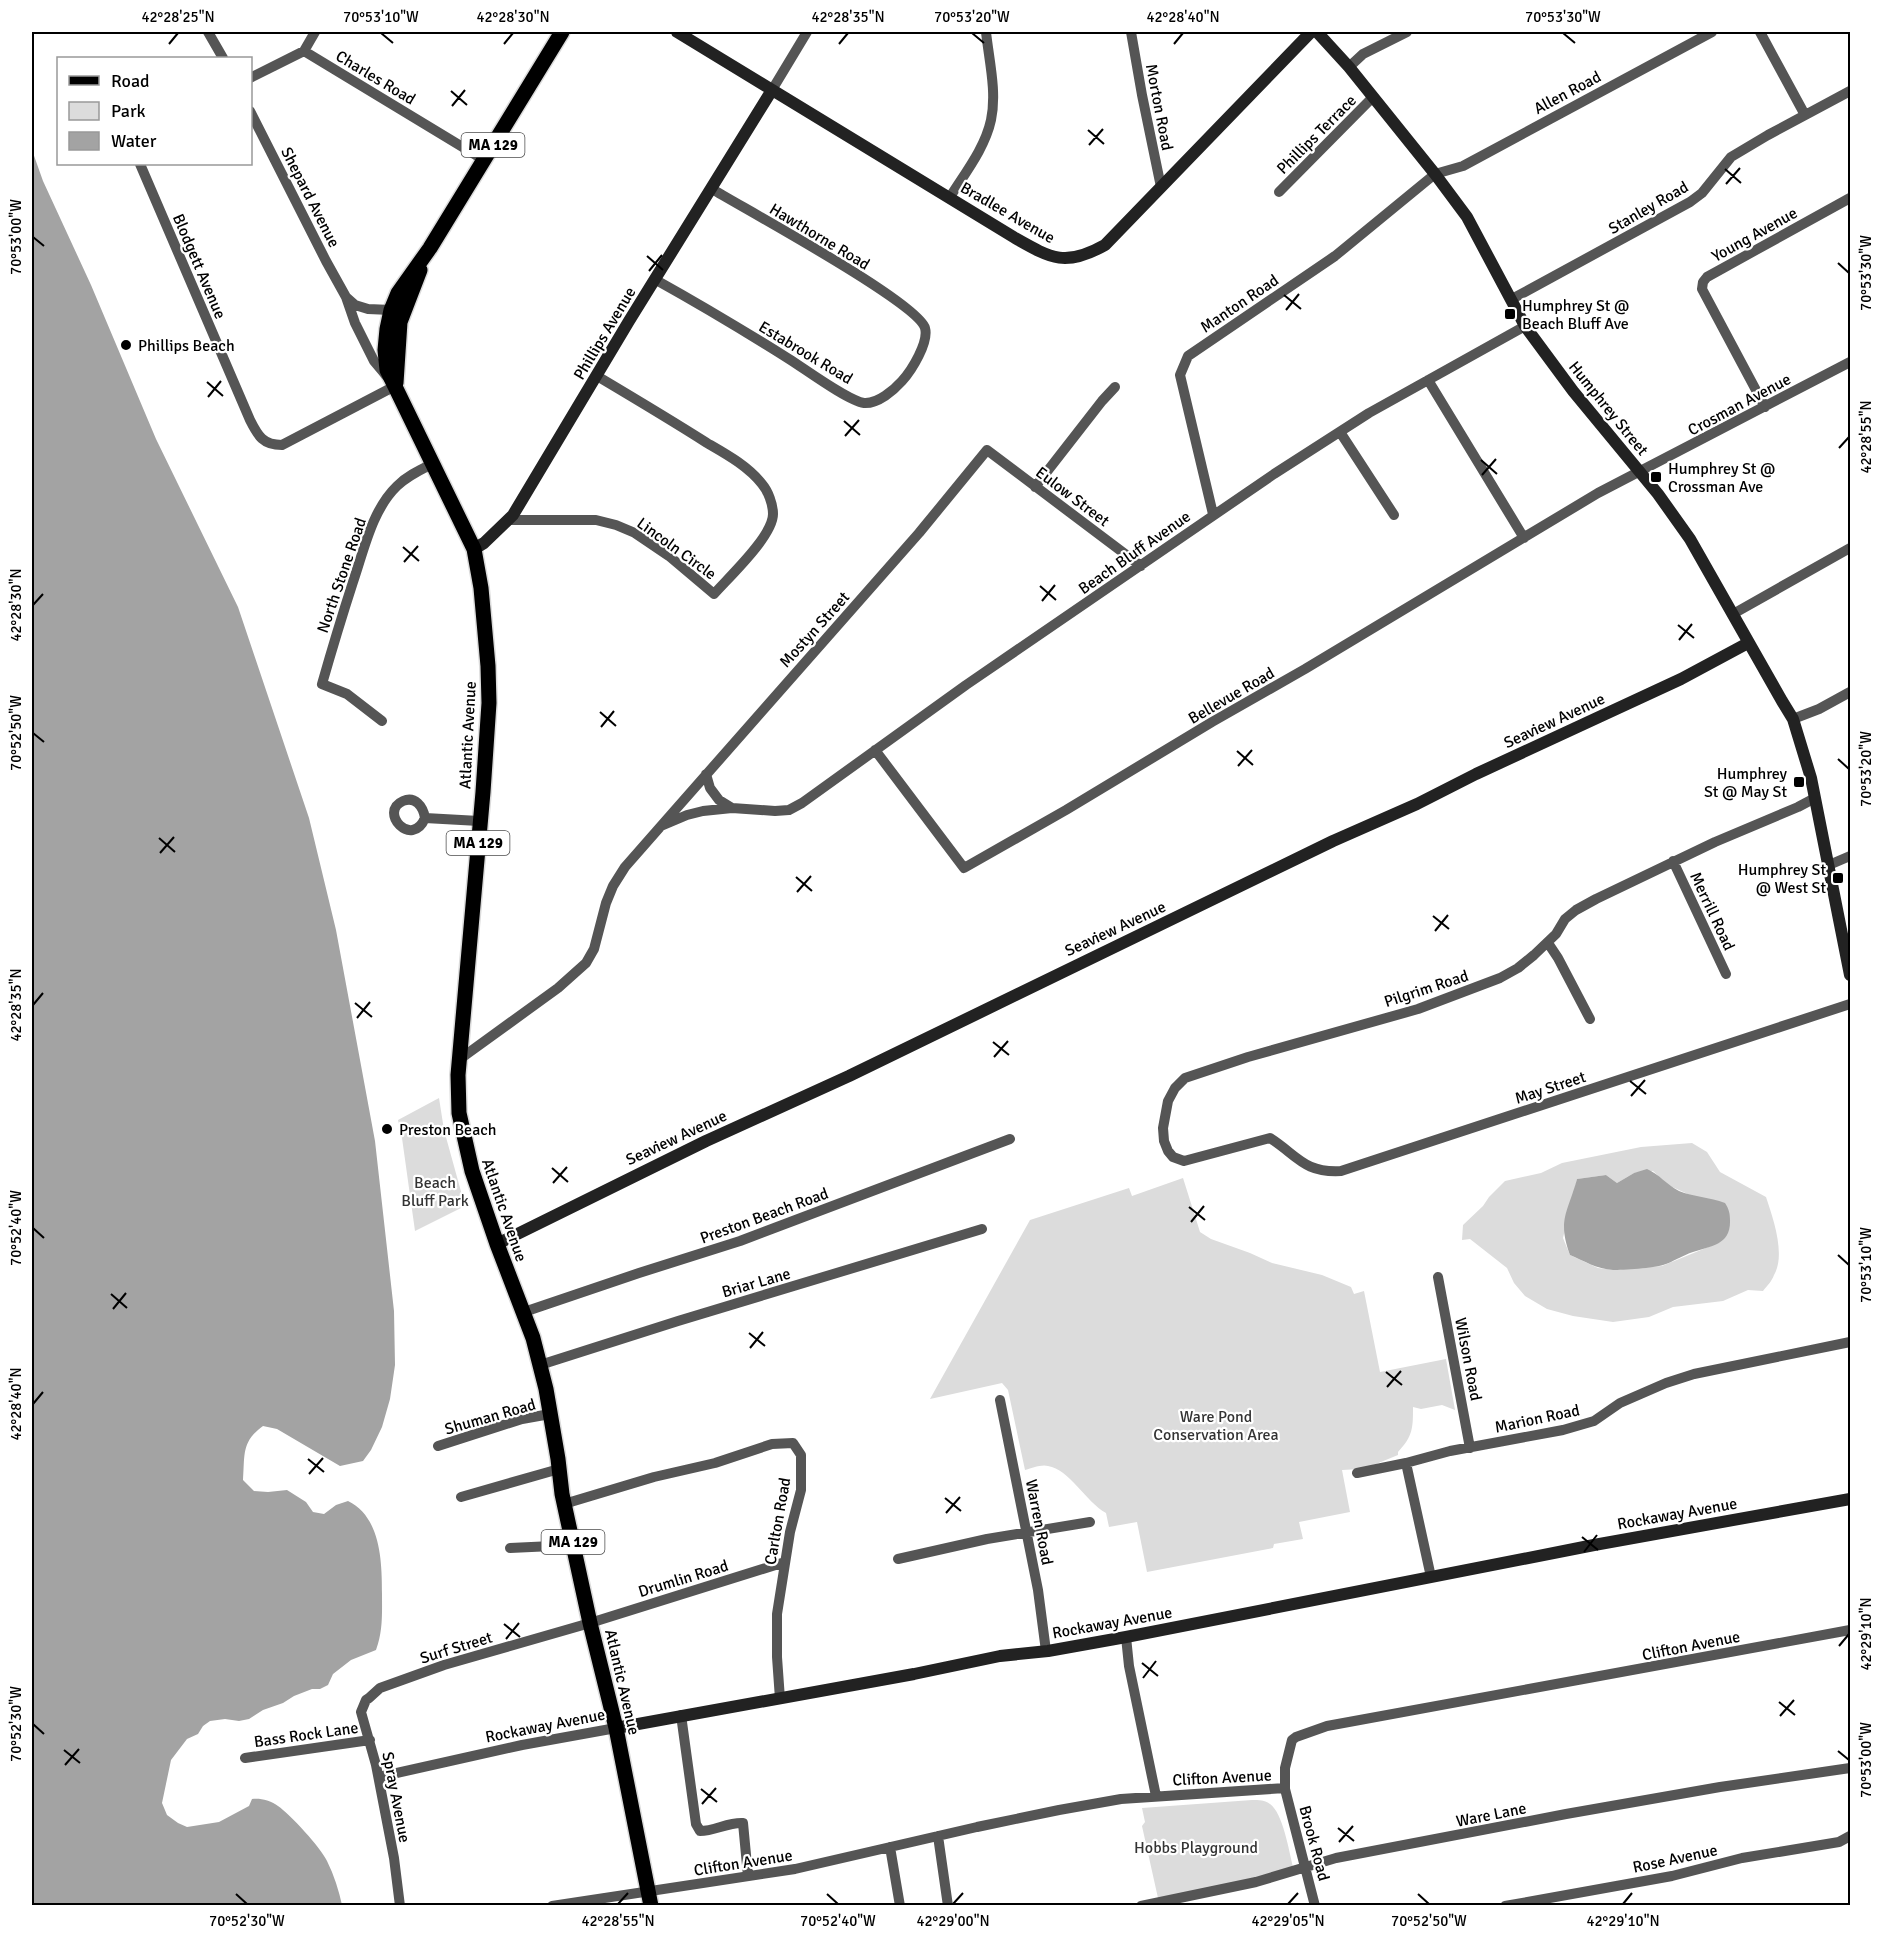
<svg xmlns="http://www.w3.org/2000/svg" width="1882" height="1937" viewBox="0 0 1882 1937" font-family="Signika,sans-serif">
	<style>
		.green { fill: #dcdcdc; fill-rule: evenodd }
		.water { fill: #a3a3a3 }
		.lines { fill: none; stroke-linecap: round; stroke-linejoin: round }
		.primary-casing { stroke: #dbdbdb; stroke-width: 18 }
		.street { stroke: #555; stroke-width: 10 }
		.secondary { stroke: #222; stroke-width: 12 }
		.primary { stroke: #000; stroke-width: 15 }
		.ticks { fill: none; stroke: #000; stroke-width: 2 }
		.poi-dot { fill: #000; stroke: #fff; stroke-width: 2 }
		.labels { text-anchor: middle; stroke-width: 4.5; stroke-linejoin: round; paint-order: stroke }
		.shield { fill: #fff; stroke: #4c4c4c; stroke-width: 1.5 }
		.shield-label { font-size: 15px; font-weight: bold; fill: #000 }
		.street-label { font-size: 16px; fill: #000; stroke: #fff }
		.poi-label { font-size: 16px; fill: #000; stroke: #fff; text-anchor: start }
		.park-label { font-size: 16px; fill: #333; stroke: #fff }
		.neatline { fill: none; stroke: #000; stroke-width: 2 }
		.ticks-label { font-size: 15px; text-anchor: middle; fill: #000 }
	</style>
	<rect width="100%" height="100%" fill="#fff"/>
	<path class="green" d="M439,1098L444,1130L465,1206L415,1231L402,1138L398,1120Z
		M1692,1143L1707,1152L1720,1172L1766,1197C1773,1218 1786,1255 1774,1275C1772,1281 1767,1286 1763,1291L1748,1290L1723,1301L1673,1307L1649,1317L1613,1322L1573,1316L1547,1309L1525,1296L1514,1283L1507,1268L1470,1239L1462,1240L1463,1225L1483,1206L1489,1197L1505,1181L1541,1173L1562,1163L1641,1147ZM1653,1171L1668,1185L1692,1196L1718,1243L1662,1266L1614,1270L1598,1268L1570,1255L1563,1238L1577,1179L1606,1175L1617,1183L1634,1173Z
		M1183,1178L1200,1232L1211,1239L1250,1253L1272,1263L1322,1275L1351,1287L1354,1294L1364,1291L1380,1372L1446,1359L1455,1410L1442,1405L1421,1409L1413,1407C1413,1428 1413,1436 1398,1452V1455L1376,1464L1360,1469L1342,1470L1350,1512L1299,1522L1303,1539L1274,1544L1273,1548L1147,1572L1137,1522L1109,1527L1106,1513C1086,1502 1069,1469 1048,1466C1042,1464 1031,1468 1025,1470L1008,1390L1002,1383L930,1399L1030,1220L1129,1188L1132,1196Z
		M1252,1800C1259,1800 1265,1800 1270,1804C1283,1813 1289,1851 1293,1867L1261,1877L1158,1898L1142,1826L1145,1822L1142,1808Z"/>
	<path class="water" d="M32,150L43,181L91,285L156,439L238,607L309,818L336,930L375,1141L394,1311L395,1365L390,1399L382,1427L371,1450L363,1461L340,1466L277,1429L263,1426C241,1442 245,1455 243,1480L254,1491L268,1492L287,1490L306,1502L313,1512L324,1514L336,1505L348,1501C381,1517 382,1562 382,1594C382,1614 383,1631 376,1650L351,1660L333,1674L328,1685L320,1689H312L294,1696L283,1703L263,1710L249,1719L239,1721L225,1719L210,1721L203,1726L198,1734L187,1739L171,1760L162,1803L167,1815L178,1823L187,1827L219,1822L249,1806L252,1799C260,1798 270,1800 278,1806C290,1814 321,1848 327,1861C334,1875 339,1891 342,1905H32Z
		M1647,1169C1659,1174 1667,1185 1679,1191C1693,1197 1710,1197 1725,1203C1729,1209 1730,1214 1730,1220C1731,1245 1711,1246 1693,1252C1683,1255 1673,1262 1663,1265C1655,1268 1622,1270 1613,1270C1597,1269 1584,1261 1570,1255C1557,1220 1568,1212 1577,1179L1606,1175L1617,1183L1634,1173Z"/>
	<g class="lines">
		<g class="primary-casing">
			<path id="primary" d="M562,32L430,248L398,293L391,310L387,329L385,350L387,370L474,549L481,588L488,666L489,703L483,792L458,1075L459,1113L472,1171L497,1244L533,1338L546,1389L558,1459L562,1494L590,1623L616,1728L651,1906
				M396,383L400,322L420,270"/>
		</g>
		<path class="street" d="M208,32L223,58
			M1131,32L1142,95L1161,187
			M1760,32L1805,115
			M304,51L315,32
			M1349,67L1363,54L1407,32
			M250,78L304,51L484,160
			M772,90L807,32
			M250,111L326,261L346,297L355,305L368,309L391,310
			M140,164L250,420C258,436 263,445 282,445L395,386L374,361L355,323L346,297
			M1279,192L1373,97
			M950,197C965,173 985,148 991,120C997,92 989,60 986,32
			M656,280C701,305 746,332 789,359C805,369 848,401 864,403C878,404 894,390 902,381C912,370 929,342 925,328C917,302 745,209 712,189
			M1512,299L1690,202L1702,193L1731,157L1768,135L1850,91
			M1428,380L1524,538
			M1765,407L1702,289L1703,282L1707,277L1850,198
			M1340,432L1394,515
			M1035,487L1102,401L1115,387
			M1213,514L1180,375L1188,356L1335,256L1435,174L1463,166L1712,32
			M508,520H596L616,525L635,533L669,556L714,594C729,577 773,536 773,514C773,504 768,491 762,484C748,466 726,454 707,443C671,420 634,398 597,376
			M1733,614L1850,548
			M1793,719L1819,709L1850,692
			M382,721L347,694L322,684C332,649 342,616 353,582C364,550 372,510 397,486C407,476 420,470 432,464
			M875,750L964,868L1066,810L1212,722L1305,669L1598,493L1850,362
			M706,774L710,788L719,800L732,808L775,811L789,810L802,803L966,685L1274,474L1369,413L1525,326
			M1815,798L1798,807L1715,842L1596,899L1576,910L1565,919L1556,934L1534,955L1518,968L1500,978L1418,1009L1248,1057L1185,1078L1175,1088L1168,1101L1163,1128L1164,1141L1168,1151L1173,1157L1184,1161L1270,1138C1298,1156 1304,1173 1341,1171L1850,1004
			M425,818C423,806 415,796 403,801C378,812 412,849 425,818L479,821
			M661,826L919,533L987,450L1141,566
			M1673,861L1726,974
			M1829,865L1850,856
			M1548,943L1558,958L1590,1019
			M460,1059L558,988L586,963L594,949L606,903L613,886L625,867L661,826L687,815L703,811L732,808
			M1438,1277L1470,1448
			M524,1312L639,1273L740,1241L1010,1139
			M540,1365L678,1321L982,1229
			M1000,1400L1038,1590L1046,1651
			M438,1446L522,1419L550,1414
			M1357,1473L1406,1463
			M461,1497L559,1469
			M564,1504L654,1477L715,1463L772,1444L793,1443L801,1455V1490L790,1532L777,1614V1657L780,1699
			M510,1548L574,1545
			M898,1559L987,1539L1090,1522
			M1431,1577L1406,1463L1450,1451L1563,1430L1594,1421L1620,1403L1666,1383L1694,1374L1850,1342
			M1126,1637L1129,1666L1156,1796
			M681,1715L696,1824L700,1831C715,1831 728,1822 743,1823L748,1876
			M245,1758L370,1740
			M379,1777L522,1745L616,1728
			M938,1836L948,1906
			M890,1847L900,1906
			M400,1906L394,1858L376,1765L361,1712L366,1700L369,1698L380,1688L444,1665L590,1623L785,1562
			M552,1906L795,1869L977,1827L1059,1810L1121,1799L1285,1788
			M1141,1906L1256,1882L1336,1858L1566,1814L1720,1787L1850,1768
			M1315,1906L1285,1789V1768L1292,1740L1296,1737L1327,1726L1850,1630
			M1505,1906L1672,1876L1742,1858L1839,1842L1850,1836"/>
		<path class="secondary" d="M677,32L1015,238C1052,259 1066,267 1105,245L1311,32
			M1317,32L1349,67L1435,174L1467,217L1525,326L1573,391L1658,494L1690,539L1782,701L1793,719L1811,778L1850,975
			M474,549L484,543L513,515L629,321L772,90
			M497,1244L706,1141L849,1076L1333,841L1417,804L1476,774L1681,679L1748,643
			M616,1728L914,1674L1000,1656L1048,1651L1126,1637L1594,1545L1850,1499"/>
		<use href="#primary" class="primary"/>
	</g>
	<path class="ticks" d="M381,33L393,43M972,33L984,43M1563,33L1575,43M169,44L178,33M504,44L513,33M839,44L848,33M1174,44L1183,33M451,91L467,105M452,106L465,90M1088,130L1104,144M1089,145L1103,129M1725,169L1741,183M1726,184L1740,168M33,237L44,246M647,256L663,270M1838,263L1849,273M649,271L662,255M1284,295L1301,309M1286,310L1299,294M207,382L223,396M208,397L221,381M844,421L860,435M845,436L859,420M1839,448L1849,437M1481,460L1497,474M1482,475L1496,459M403,547L419,561M404,562L418,546M1040,586L1056,600M1042,601L1055,585M33,605L43,594M1678,625L1694,638M1679,640L1692,624M600,712L616,726M601,727L614,711M33,733L44,742M1237,751L1253,765M1838,759L1849,769M1238,766L1252,750M159,838L175,852M160,853L174,837M796,877L812,891M797,892L811,876M1433,916L1449,929M1435,931L1448,915M355,1003L372,1017M33,1005L43,993M357,1018L370,1002M993,1042L1009,1055M994,1057L1008,1041M1630,1081L1646,1094M1631,1096L1645,1080M552,1168L568,1182M553,1183L567,1167M1189,1207L1205,1220M1191,1222L1204,1206M33,1228L44,1238M1838,1255L1849,1265M111,1294L127,1308M113,1309L126,1293M749,1333L765,1346M750,1348L763,1332M1386,1372L1402,1385M1387,1387L1401,1371M33,1404L43,1392M308,1459L324,1472M309,1474L323,1458M945,1498L961,1511M946,1513L960,1497M1582,1537L1598,1550M1584,1552L1597,1535M504,1624L520,1637M506,1639L519,1623M1839,1646L1849,1634M1142,1663L1158,1676M1143,1678L1156,1661M1779,1702L1795,1715M1780,1716L1794,1700M33,1724L44,1734M64,1750L80,1763M1838,1751L1849,1760M65,1765L79,1749M701,1789L717,1802M702,1804L716,1788M1338,1828L1354,1841M1339,1842L1353,1826M236,1894L247,1904M827,1894L838,1904M1418,1894L1429,1904M618,1904L628,1893M953,1904L963,1893M1288,1904L1298,1893M1623,1904L1632,1893"/>
	<g class="poi-dot">
		<rect x="1504" y="308" width="12" height="12" rx="3"/>
		<circle cx="126" cy="345" r="6"/>
		<rect x="1650" y="471" width="12" height="12" rx="3"/>
		<rect x="1793" y="776" width="12" height="12" rx="3"/>
		<rect x="1832" y="872" width="12" height="12" rx="3"/>
		<circle cx="387" cy="1129" r="6"/>
	</g>
	<g class="labels">
		<g class="shield">
			<rect x="461.5" y="133" width="63" height="24" rx="4.5"/>
			<rect x="446.5" y="831" width="63" height="24" rx="4.5"/>
			<rect x="541.5" y="1530" width="63" height="24" rx="4.5"/>
		</g>
		<g class="shield-label">
			<text x="493" y="150">MA 129</text>
			<text x="478" y="848">MA 129</text>
			<text x="573" y="1547">MA 129</text>
		</g>
		<g class="street-label">
			<text transform="translate(376 77) rotate(31)" y="6">Charles Road</text>
			<text transform="translate(1567 92) rotate(-28)" y="6">Allen Road</text>
			<text transform="translate(1160 107) rotate(79)" y="6">Morton Road</text>
			<text transform="translate(1316 134) rotate(-45)" y="6">Phillips Terrace</text>
			<text transform="translate(311 197) rotate(63)" y="6">Shepard Avenue</text>
			<text transform="translate(1648 207) rotate(-30)" y="6">Stanley Road</text>
			<text transform="translate(1008 212) rotate(30)" y="6">Bradlee Avenue</text>
			<text transform="translate(1754 234) rotate(-29)" y="6">Young Avenue</text>
			<text transform="translate(820 236) rotate(31)" y="6">Hawthorne Road</text>
			<text transform="translate(200 266) rotate(67)" y="6">Blodgett Avenue</text>
			<text transform="translate(1239 303) rotate(-34)" y="6">Manton Road</text>
			<text transform="translate(604 333) rotate(-59)" y="6">Phillips Avenue</text>
			<text transform="translate(806 352) rotate(31)" y="6">Estabrook Road</text>
			<text transform="translate(1739 404) rotate(-28)" y="6">Crosman Avenue</text>
			<text transform="translate(1609 408) rotate(51)" y="6">Humphrey Street</text>
			<text transform="translate(1073 496) rotate(37)" y="6">Eulow Street</text>
			<text transform="translate(677 548) rotate(36)" y="6">Lincoln Circle</text>
			<text transform="translate(1134 552) rotate(-35)" y="6">Beach Bluff Avenue</text>
			<text transform="translate(341 575) rotate(-71)" y="6">North Stone Road</text>
			<text transform="translate(814 629) rotate(-48)" y="6">Mostyn Street</text>
			<text transform="translate(1231 695) rotate(-30)" y="6">Bellevue Road</text>
			<text transform="translate(1554 720) rotate(-25)" y="6">Seaview Avenue</text>
			<text transform="translate(467 735) rotate(-87)" y="6">Atlantic Avenue</text>
			<text transform="translate(1713 911) rotate(65)" y="6">Merrill Road</text>
			<text transform="translate(1115 928) rotate(-25)" y="6">Seaview Avenue</text>
			<text transform="translate(1426 988) rotate(-18)" y="6">Pilgrim Road</text>
			<text transform="translate(1550 1087) rotate(-18)" y="6">May Street</text>
			<text transform="translate(676 1137) rotate(-25)" y="6">Seaview Avenue</text>
			<text transform="translate(505 1210) rotate(71)" y="6">Atlantic Avenue</text>
			<text transform="translate(764 1215) rotate(-20)" y="6">Preston Beach Road</text>
			<text transform="translate(756 1282) rotate(-16)" y="6">Briar Lane</text>
			<text transform="translate(1469 1359) rotate(79)" y="6">Wilson Road</text>
			<text transform="translate(490 1416) rotate(-16)" y="6">Shuman Road</text>
			<text transform="translate(1537 1418) rotate(-12)" y="6">Marion Road</text>
			<text transform="translate(1677 1513) rotate(-10)" y="6">Rockaway Avenue</text>
			<text transform="translate(777 1521) rotate(-80)" y="6">Carlton Road</text>
			<text transform="translate(1040 1522) rotate(79)" y="6">Warren Road</text>
			<text transform="translate(683 1578) rotate(-17)" y="6">Drumlin Road</text>
			<text transform="translate(1112 1622) rotate(-10)" y="6">Rockaway Avenue</text>
			<text transform="translate(1691 1645) rotate(-11)" y="6">Clifton Avenue</text>
			<text transform="translate(456 1647) rotate(-17)" y="6">Surf Street</text>
			<text transform="translate(623 1682) rotate(77)" y="6">Atlantic Avenue</text>
			<text transform="translate(545 1725) rotate(-11)" y="6">Rockaway Avenue</text>
			<text transform="translate(306 1734) rotate(-8)" y="6">Bass Rock Lane</text>
			<text transform="translate(1222 1777) rotate(-3)" y="6">Clifton Avenue</text>
			<text transform="translate(397 1797) rotate(79)" y="6">Spray Avenue</text>
			<text transform="translate(1491 1814) rotate(-11)" y="6">Ware Lane</text>
			<text transform="translate(1315 1843) rotate(75)" y="6">Brook Road</text>
			<text transform="translate(1675 1858) rotate(-12)" y="6">Rose Avenue</text>
			<text transform="translate(743 1862) rotate(-9)" y="6">Clifton Avenue</text>
		</g>
		<g class="poi-label">
			<text x="1522" y="311">Humphrey St @<tspan x="1522" dy="18">Beach Bluff Ave</tspan></text>
			<text x="138" y="351">Phillips Beach</text>
			<text x="1668" y="474">Humphrey St @<tspan x="1668" dy="18">Crossman Ave</tspan></text>
			<text x="1787" y="779" text-anchor="end">Humphrey<tspan x="1787" dy="18">St @ May St</tspan></text>
			<text x="1826" y="875" text-anchor="end">Humphrey St<tspan x="1826" dy="18">@ West St</tspan></text>
			<text x="399" y="1135">Preston Beach</text>
		</g>
		<g class="park-label">
			<text x="435" y="1188">Beach<tspan x="435" dy="18">Bluff Park</tspan></text>
			<text x="1216" y="1422">Ware Pond<tspan x="1216" dy="18">Conservation Area</tspan></text>
			<text x="1196" y="1853">Hobbs Playground</text>
		</g>
	</g>
	<rect width="1882" height="1937" fill="none" stroke="#ffffff" stroke-width="66"/>
	<rect x="57" y="57" width="195" height="108" fill="#ffffff" stroke="#999999" stroke-width="1.5"/>
	<rect x="69" y="76" width="30" height="9" fill="#000000" stroke="#999999" stroke-width="1.5"/>
	<text x="111" y="87" font-size="18" fill="#000000">Road</text>
	<rect x="69" y="102" width="30" height="18" fill="#dcdcdc" stroke="#999999" stroke-width="1.5"/>
	<text x="111" y="117" font-size="18" fill="#000000">Park</text>
	<rect x="69" y="132" width="30" height="18" fill="#a3a3a3" stroke="#999999" stroke-width="1.5"/>
	<text x="111" y="147" font-size="18" fill="#000000">Water</text>
	<rect x="33" y="33" width="1816" height="1871" class="neatline"/>
	<g class="ticks-label">
		<text x="178" y="22">42°28'25"N</text>
		<text x="381" y="22">70°53'10"W</text>
		<text x="513" y="22">42°28'30"N</text>
		<text x="848" y="22">42°28'35"N</text>
		<text x="972" y="22">70°53'20"W</text>
		<text x="1183" y="22">42°28'40"N</text>
		<text x="1563" y="22">70°53'30"W</text>
		<text transform="translate(16 237) rotate(-90)" y="5">70°53'00"W</text>
		<text transform="translate(1866 273) rotate(-90)" y="5">70°53'30"W</text>
		<text transform="translate(1866 437) rotate(-90)" y="5">42°28'55"N</text>
		<text transform="translate(16 605) rotate(-90)" y="5">42°28'30"N</text>
		<text transform="translate(16 733) rotate(-90)" y="5">70°52'50"W</text>
		<text transform="translate(1866 769) rotate(-90)" y="5">70°53'20"W</text>
		<text transform="translate(16 1005) rotate(-90)" y="5">42°28'35"N</text>
		<text transform="translate(16 1228) rotate(-90)" y="5">70°52'40"W</text>
		<text transform="translate(1866 1265) rotate(-90)" y="5">70°53'10"W</text>
		<text transform="translate(16 1404) rotate(-90)" y="5">42°28'40"N</text>
		<text transform="translate(1866 1634) rotate(-90)" y="5">42°29'10"N</text>
		<text transform="translate(16 1724) rotate(-90)" y="5">70°52'30"W</text>
		<text transform="translate(1866 1760) rotate(-90)" y="5">70°53'00"W</text>
		<text x="247" y="1926">70°52'30"W</text>
		<text x="618" y="1926">42°28'55"N</text>
		<text x="838" y="1926">70°52'40"W</text>
		<text x="953" y="1926">42°29'00"N</text>
		<text x="1288" y="1926">42°29'05"N</text>
		<text x="1429" y="1926">70°52'50"W</text>
		<text x="1623" y="1926">42°29'10"N</text>
	</g>
</svg>
